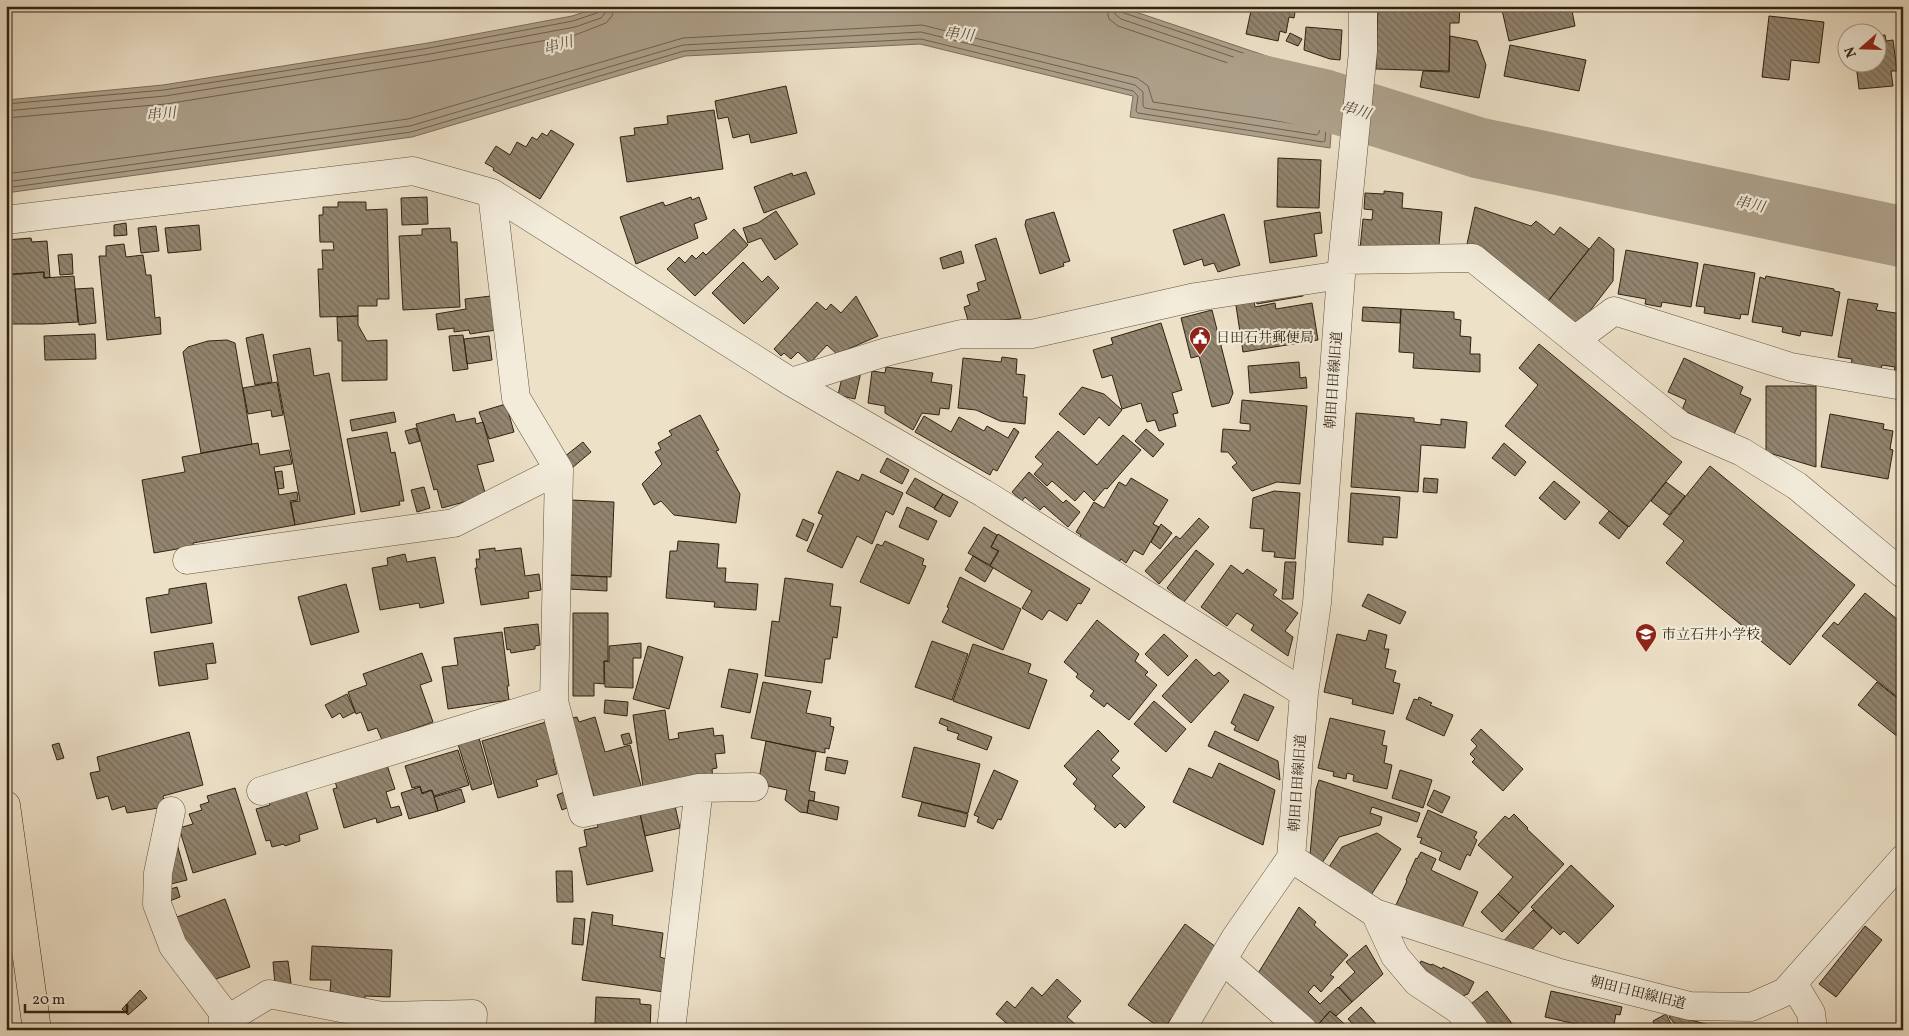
<svg xmlns="http://www.w3.org/2000/svg" width="1909" height="1036" viewBox="0 0 1909 1036" font-family="Vollkorn,'Noto Serif JP',serif">
	<style>
		.water { fill: #ada08a; stroke: #7b6e5a }
		.lines { fill: none; stroke-linecap: round; stroke-linejoin: round }
		.shore { stroke: #6e614e; stroke-width: 1 }
		.river { stroke: #ada08a; stroke-width: 61 }
		.building { fill: url(#building-back-hatch); stroke: #302211 }
		.street-casing { stroke: #5f523f; stroke-width: 29 }
		.highway-casing { stroke: #302211; stroke-width: 29 }
		.street { stroke: #f3ecdb; stroke-width: 28 }
		.highway { stroke: #ede1c8; stroke-width: 28 }
		.labels { text-anchor: middle; stroke-width: 4.5; stroke-linejoin: round; paint-order: stroke }
		.poi-label { font-size: 14px; fill: #302211; stroke: #f3ecdb; text-anchor: start }
		.street-label { font-size: 14px; fill: #302211; stroke: #f3ecdb }
		.water-label { font-size: 15px; font-style: italic; fill: #5c4e3b; stroke: #f3ecdb }
	</style>
	<defs>
		<pattern id="building-back-hatch" width="6" height="6" patternUnits="userSpaceOnUse" patternTransform="scale(1.25)"><rect width="6" height="6" fill="#928570"/><path d="M-1 5l2 2M0 0l6 6M5-1l2 2" fill="none" stroke="#786c5b"/></pattern>
	</defs>
	<rect width="100%" height="100%" fill="#ede1c8"/>
	<filter id="stains"><feTurbulence type="fractalNoise" baseFrequency=".004" numOctaves="4"/><feColorMatrix values="0 0 0 0 .2 0 0 0 0 .09 0 0 0 0 .02 0 0 0 .5 -.17"/></filter>
	<radialGradient id="worn" r=".72"><stop offset=".6" stop-color="#630" stop-opacity="0"/><stop offset="1" stop-color="#630" stop-opacity=".3"/></radialGradient>
	<path class="water" d="M602,6H1118L1335,79L1330,148L1130,117L1133,96L920,44L685,56L412,137L6,193V100L163,85L428,43L572,16Z"/>
	<g class="lines">
		<path class="shore" d="M6,104L164,90L429,48L573,21L597,13L600,6
			M6,111L165,96L430,54L575,27L601,18L605,13L606,6
			M6,118L166,104L431,61L575,35L606,23L612,16L614,6
			M6,174L408,119L683,38L922,25L1137,78L1148,86L1153,102L1310,126L1312,125L1314,92L1118,26L1109,19L1106,6
			M6,182L410,126L683,45L921,32L1135,85L1143,92V106L1145,108L1317,135L1319,133L1323,89L1322,87L1121,19L1115,14L1113,6
			M6,188L411,132L684,51L921,39L1133,91L1138,96L1136,111L1138,113L1323,142L1325,141L1329,82L1124,13L1120,11V6"/>
		<path class="river" d="M1250,83L1325,100L1479,148L1903,237"/>
	</g>
	<path class="building" d="M1252,6H1296L1294,18L1289,17L1286,33L1280,31L1278,41L1246,34Z
		M1378,6H1460L1459,23H1450L1449,71L1376,69Z
		M1511,6H1571L1575,26L1509,41L1502,10L1511,8Z
		M1769,16L1824,22L1819,63L1791,60L1789,80L1762,77Z
		M1306,27L1342,30L1340,60L1330,59L1304,50Z
		M1290,33L1302,39L1298,46L1286,41Z
		M1885,35L1886,41L1893,40L1897,71H1891L1893,86L1859,89L1856,64L1860,62H1876V36Z
		M1450,36L1477,41L1486,65L1479,98L1420,87L1423,71L1449,72Z
		M1510,45L1586,60L1579,91L1504,76Z
		M786,86L797,133L751,143L749,134L733,138L728,117L718,119L715,101Z
		M714,110L723,169L627,182L620,137L635,135L634,128L668,124L667,116Z
		M551,130L574,144L540,199L493,170L494,168L485,163L496,146L510,155L517,142L526,147L532,137L537,140L542,133L547,136Z
		M1278,158L1321,160L1319,208L1277,207Z
		M806,172L815,194L764,213L754,187L792,173L793,176Z
		M1384,191L1403,193L1402,208L1442,212L1438,255L1359,259L1363,219L1372,220L1373,210L1364,209L1365,193L1384,194Z
		M427,197L428,224L402,225L401,198Z
		M691,197L692,200L699,197L707,219L694,224L698,238L636,264L620,217L663,202L665,206Z
		M338,202H366V210L387,209L389,299H377V306H358V316L320,317L318,269H323L322,250H334L333,242H320L319,215H323V207H338Z
		M1475,207L1531,226L1536,221L1554,235L1560,227L1589,249L1545,305L1467,244Z
		M776,211L798,244L775,260L761,238L748,243L743,228L758,223Z
		M1054,212L1070,261L1063,263L1064,266L1040,274L1025,225L1026,220Z
		M1320,212L1322,233L1314,234L1317,256L1270,263L1264,221Z
		M1224,214L1240,265L1218,272L1214,263L1204,266L1202,259L1184,265L1173,230Z
		M126,223L127,235L114,236V225Z
		M199,225L201,250L168,253L165,228Z
		M156,226L159,251L141,253L138,228Z
		M450,228L451,242H457L460,307L403,310L399,236L422,235V229Z
		M734,229L748,245L695,296L667,269L679,257L685,263L692,255L696,259L703,252L706,255Z
		M1599,237L1614,249L1613,281L1576,329L1545,305Z
		M31,238L32,242L47,241L50,277L44,278V272L10,274L6,240Z
		M996,238L1021,318L969,324L964,307L970,305L967,295L979,291L977,283L986,280L975,245Z
		M124,244L126,257L143,255L146,275H151L155,318L160,317L161,334L107,340L99,256H106V246Z
		M1626,250L1698,263L1691,307L1662,302L1661,307L1645,304L1646,299L1618,294Z
		M961,251L964,263L943,269L940,258Z
		M72,254L73,274L60,275L58,255Z
		M743,262L762,282L768,276L779,288L744,324L712,293Z
		M1704,264L1755,273L1748,315L1741,314L1740,319L1704,313L1705,307L1696,306Z
		M44,272V278L74,276L78,322L43,324H6V277H8V275Z
		M1766,276L1834,289V291L1840,292L1832,336L1801,331L1800,336L1782,332L1783,327L1752,322L1760,277L1765,279Z
		M93,288L96,323L79,325L75,289Z
		M1302,288L1303,296L1257,304L1256,296Z
		M491,296L496,330L470,334L469,330L454,332V328L438,330L436,314L466,309L465,299Z
		M856,296L878,336L837,354L827,345L810,363L798,352L791,359L784,353L781,356L774,349L817,302L826,310L831,304L841,313Z
		M1253,296L1255,307L1275,303L1276,309L1312,303L1318,340L1243,352L1235,299Z
		M1848,299L1878,304L1876,310L1902,314L1899,325H1903V379L1893,378L1895,367L1882,365L1880,375L1851,367L1852,359L1838,357Z
		M1363,307L1401,309L1400,323L1362,321Z
		M1401,309L1454,312V319L1461,320L1460,336L1471,337L1470,354H1480V372L1413,368L1414,353L1399,352Z
		M1212,310L1233,393L1229,403L1212,407L1199,356L1191,358L1181,318Z
		M358,316V325L367,341L387,340V380L342,381V341H338L337,317Z
		M1161,323L1182,390L1172,393L1178,413L1173,414L1176,426L1159,431L1155,420L1147,422L1141,403L1122,409L1112,375L1102,378L1093,350L1113,344L1111,338Z
		M95,334L96,359L45,360L44,336Z
		M263,334L272,382L255,385L246,338Z
		M463,335L468,369L453,371L449,336Z
		M489,336L492,360L467,364L464,339Z
		M227,340L235,343L252,444L201,453L183,352L188,347L208,341Z
		M1539,344L1682,462L1629,527L1505,426L1538,385L1519,368Z
		M310,348L314,376L329,373L355,514L295,525L291,502L300,501L273,355Z
		M1002,357L1017,359L1016,374L1025,375L1023,397H1027L1025,424L1000,421L976,410L958,408L963,358L1001,362Z
		M1684,358L1743,387L1740,394L1751,399L1734,434L1682,410L1686,400L1668,392Z
		M1299,362L1300,378L1306,377L1307,388L1250,393L1248,366Z
		M886,367L933,373L931,382L952,385L949,409L940,408L939,415L922,413L913,430L885,413V406L868,403L872,371L885,373Z
		M861,372L855,399L838,395L843,373Z
		M277,382L283,415L272,417L271,410L248,414L243,388Z
		M1766,386H1816V467L1766,452Z
		M1082,387L1104,394L1122,410L1109,426L1099,417L1084,435L1059,414Z
		M1242,400L1307,406L1300,484L1277,482L1252,491L1232,467L1237,463L1228,452H1221L1223,429L1250,431V424L1240,423Z
		M506,404L514,432L489,439L479,412Z
		M394,412L396,422L352,431L350,420Z
		M1356,413L1414,418V422L1441,425V419L1467,422L1465,448L1421,445L1418,492L1351,487Z
		M454,414L456,422L475,418L476,424L483,422L494,461L477,465L486,496L442,508L437,489L434,490L416,424Z
		M1830,414L1884,424L1883,429L1893,431L1890,449L1893,450L1888,479L1821,467Z
		M700,415L719,450L716,451L740,494L736,523L674,515L661,501L654,505L642,484L662,464L655,452L661,449L658,443L672,435L669,431Z
		M924,416L951,432L959,417L984,431L987,426L1008,438L1014,428L1019,432L997,471L993,469L990,475L915,432Z
		M416,428L420,441L409,444L405,431Z
		M1146,429L1164,444L1153,457L1135,441Z
		M1058,431L1097,465L1123,435L1141,450L1107,489L1105,488L1094,501L1084,491L1075,501L1052,481L1047,486L1034,474L1043,464L1035,457Z
		M387,432L391,453L395,452L404,501H399L400,505L361,512L347,439Z
		M583,442L591,452L572,468L564,457Z
		M258,443L260,455L289,450L292,464L274,467L279,495L297,492L298,500L290,501L295,525L193,543L194,546L154,553L142,480L185,472L182,457Z
		M1504,443L1526,462L1515,476L1492,458Z
		M887,458L909,470L902,484L880,472Z
		M1710,466L1855,585L1790,665L1666,563L1684,541L1663,524Z
		M282,471L284,488L278,489L275,472Z
		M837,471L859,481L862,474L903,493L893,515L886,511L872,544L857,536L842,568L807,551L823,515L818,513Z
		M1029,472L1063,503L1066,500L1080,512L1068,527L1044,506L1040,510L1025,497L1022,501L1012,492Z
		M915,478L943,494L934,508L906,493Z
		M1131,478L1168,500L1153,524L1159,527L1143,555L1134,550L1126,563L1121,559L1119,562L1079,538L1081,535L1076,532L1094,502L1104,508L1119,482L1126,486Z
		M1424,478L1438,479L1437,493L1423,492Z
		M1554,481L1580,502L1565,520L1539,498Z
		M1666,482L1685,496L1669,515L1651,501Z
		M424,487L430,508L417,512L411,490Z
		M1274,491L1300,493L1295,559L1274,557L1275,552L1262,551L1264,529L1250,528L1253,498Z
		M1351,493L1400,497L1397,538L1383,537V545L1348,542Z
		M943,494L958,502L950,517L934,509Z
		M571,500L614,502L611,577L569,575Z
		M907,507L937,521L928,540L899,527Z
		M1609,511L1628,527L1619,539L1599,523Z
		M1199,518L1209,527L1159,584L1145,571L1176,536L1180,539Z
		M803,519L814,524L807,541L796,536Z
		M1161,524L1172,533L1160,549L1151,542Z
		M984,527L997,535L991,547L998,551L990,565L968,553Z
		M998,534L1090,589L1081,604L1078,603L1067,621L1049,610L1042,620L1022,608L1032,591L990,566L999,551L991,547Z
		M678,541L719,544L717,568H726L725,582L758,584L756,610L714,607L715,602L666,598L670,551H677Z
		M885,541L924,559L922,565L926,566L909,604L860,582L877,544L882,546Z
		M495,548V551L521,548L525,576L539,574L541,590L528,592L529,598L481,605L475,568H477L476,559H480L479,550Z
		M1196,550L1214,564L1184,602L1167,588Z
		M405,554L407,562L435,557L444,603L420,608L419,603L380,610L372,568L388,565L387,558Z
		M973,556L993,568L985,582L965,570Z
		M1285,562H1296L1293,599H1282Z
		M1231,565L1243,574L1247,569L1277,590L1273,595L1298,613L1285,631L1293,637L1288,656L1251,630L1254,625L1237,613L1227,626L1201,607Z
		M569,575L607,577V591L568,589Z
		M960,577L1021,609L1003,650L942,622L949,608L947,607Z
		M785,578L833,584L830,606L841,607L837,638L833,637L830,659H825L822,683L765,676L772,621L779,622Z
		M206,583L212,623L151,633L146,598L169,594V589Z
		M346,584L359,632L311,645L298,597Z
		M1865,593L1903,624V702L1822,636L1834,622L1838,625Z
		M1368,594L1406,612L1400,624L1362,606Z
		M573,613H608V661H604V684L594,683V696H573Z
		M1097,620L1139,654L1135,661L1148,672L1145,675L1157,685L1129,720L1107,703L1104,707L1090,696L1094,691L1076,677L1078,674L1064,662Z
		M538,624L540,645L535,646V649L511,653L510,649L507,650L504,628Z
		M1369,630L1387,635L1384,649H1389L1385,668L1396,671L1393,682L1400,684L1393,714L1352,704L1353,699L1324,692L1337,634L1366,641Z
		M502,632L509,686H507L509,700L448,709L442,667L458,665L454,638Z
		M1164,634L1188,656L1168,676L1145,654Z
		M932,641L968,654L952,700L915,687Z
		M213,643L216,663L206,664L208,679L159,686L154,652Z
		M641,643V658H633V688L605,687L604,661L609,662V646Z
		M973,644L1031,664L1028,673L1047,680L1029,729L953,701Z
		M648,646L683,657L669,709L633,699Z
		M422,653L432,681L420,685L433,722L382,740L377,728L368,731L361,712L356,714L348,692L367,685L363,674Z
		M1196,659L1214,676L1219,672L1229,681L1191,723L1162,696Z
		M729,669L758,674L750,713L721,707Z
		M763,682L811,691L806,713L831,718L830,726L834,727L829,749L825,748V753L751,738Z
		M1877,682L1903,703V741L1858,705Z
		M347,694L355,712L343,718L340,713L332,718L325,705Z
		M1244,694L1274,707L1258,741L1234,730L1236,726L1231,723Z
		M1419,697L1432,703L1430,705L1453,715L1444,736L1406,719L1414,699L1418,700Z
		M605,700L628,702L627,716L604,713Z
		M1154,701L1186,729L1166,752L1134,724Z
		M665,710L669,740L679,738L678,733L713,728L714,736L723,735L725,753L715,754L717,768L712,769L713,780L644,794L633,715Z
		M577,717L579,722L595,717L605,752L630,745L643,793L597,807L572,718Z
		M941,718L992,737L987,750L957,739L959,734L947,730L948,727L939,723Z
		M1330,718L1385,731L1382,745L1387,746L1384,763L1392,765L1387,789L1353,781L1354,775L1347,773L1346,779L1333,776L1334,772L1318,768Z
		M546,722L557,758L553,759L557,774L536,780L538,786L498,798L482,741Z
		M1481,729L1523,769L1503,791L1472,762L1475,759L1470,754L1477,746L1471,740Z
		M1098,730L1119,751L1111,760L1120,768L1112,776L1145,807L1125,828L1120,823L1115,828L1094,809L1096,806L1073,784L1077,779L1064,766Z
		M1215,731L1278,761L1280,780L1208,746Z
		M189,732L203,785L163,796L165,807L127,813L125,806L112,810L108,796L97,799L90,773L100,771L97,757Z
		M629,733L632,743L624,745L621,735Z
		M479,738L492,784L472,790L458,744Z
		M766,741L816,752L809,791L815,792L814,801L809,800L807,813L800,812L785,800L787,790L758,784Z
		M59,743L64,758L57,760L52,745Z
		M914,747L980,764L968,813L902,797Z
		M458,750L469,785L434,796L431,790L422,793L420,786L412,788L405,766Z
		M827,757L848,761L845,774L825,770Z
		M386,762L395,789L386,792L391,808L399,806L402,815L377,823L376,818L344,828L333,789L337,788L334,778Z
		M1219,763L1275,790L1263,845L1173,802L1189,768L1212,778Z
		M994,770L1018,781L1001,820L998,819L993,829L977,822L979,817L974,815Z
		M1400,770L1432,780L1423,808L1392,798Z
		M1319,780L1420,813L1417,822L1372,807L1370,813L1382,817L1380,825L1339,837L1322,863L1310,855L1316,789Z
		M304,784L318,829L299,835L300,841L285,846L284,844L272,847L270,840L266,841L256,809L270,805L268,799Z
		M420,787L422,794L432,790L438,811L409,819L401,793Z
		M235,788L256,854L193,873L179,828L193,824L189,814L202,810L200,805L209,802L207,796Z
		M461,789L465,802L438,811L434,797Z
		M1434,790L1450,797L1442,813L1427,805Z
		M564,792L569,807L562,810L557,795Z
		M809,800L839,807L837,820L807,813Z
		M922,802L968,814L965,827L918,816Z
		M675,806L680,828L645,836L640,813Z
		M1428,810L1477,832L1474,838L1477,840L1470,856L1467,854L1460,870L1439,860L1442,852L1420,843L1422,838L1417,837Z
		M640,814L653,871L587,885L579,848L587,846L584,830L598,827L597,823Z
		M1514,814L1528,828L1527,829L1564,864L1519,913L1498,894L1513,877L1478,845L1505,816L1509,819Z
		M1377,833L1401,849L1371,895L1329,867L1342,847Z
		M176,840L187,880L171,884L170,880Z
		M1421,852L1436,859L1431,870L1478,892L1460,932L1395,907L1407,881L1406,880L1416,858L1417,859Z
		M1571,865L1614,906L1578,944L1564,931L1560,935L1531,907Z
		M556,871H572L573,902H557Z
		M177,887L180,897L167,902L164,891Z
		M1498,894L1519,913L1502,932L1481,912Z
		M225,899L250,967L213,980L185,955L170,916L176,914L177,917Z
		M1299,907L1316,922L1314,925L1348,955L1330,975L1334,977L1321,992L1314,985L1308,992L1320,1004L1338,987L1352,1002L1336,1016L1330,1011L1316,1027L1257,975Z
		M1533,910L1552,928L1525,957L1497,948Z
		M592,912L613,915L612,925L663,933L660,957L666,959L664,992L582,980Z
		M574,918L585,919L583,945L572,944Z
		M1185,924L1220,950L1163,1030L1128,1005Z
		M1865,926L1882,940L1836,997L1819,984Z
		M1366,945L1383,974L1352,1002L1339,987L1355,972L1346,962Z
		M312,946L392,950L390,997L365,996V1002L330,991L331,980H310Z
		M288,961L291,983L275,985L273,962Z
		M1421,961L1431,965L1432,964L1442,969L1443,967L1474,982L1468,994L1457,998L1416,971Z
		M1057,979L1081,1001L1067,1017L1075,1024L1072,1027L1075,1030H1014L996,1014L1007,1001L1015,1008L1032,987L1042,996Z
		M140,990L147,998L128,1015L122,1009Z
		M1487,991L1517,1030H1491L1471,1004Z
		M1551,991L1622,1007L1620,1015L1616,1014L1613,1030H1602L1545,1017Z
		M596,997L640,999V1004L651,1005L650,1030H590V1024H595Z
		M1361,1007L1378,1026L1374,1030H1358L1348,1019Z
		M1330,1011L1351,1030H1319L1316,1027Z
		M1666,1014L1674,1030H1657L1653,1021Z
		M1672,1015L1728,1030H1680L1669,1017Z
		M341,1026L360,1027V1030H341Z"/>
	<g class="lines">
		<g class="street-casing">
			<path id="street" d="M6,220L413,171L492,193L791,382L983,493L1304,693
				M1343,260L1473,258L1575,340L1614,311L1791,367L1903,386
				M1575,340L1680,425L1742,452L1797,486L1903,574
				M791,382L886,352L961,334H1032L1196,297L1341,275
				M187,560L454,523L559,470
				M554,701L583,813L699,788L754,787
				M261,791L554,701L559,470L516,398L492,193
				M171,811L158,873L157,904L173,946L223,1012V1030
				M1291,858L1304,693L1317,603L1341,275L1363,51V6
				M1291,858L1375,913L1560,973L1690,1006L1751,1007L1785,992L1903,859
				M1375,913L1395,956L1417,982L1459,1010L1475,1030
				M1223,960L1303,1030
				M1793,983L1811,1013L1813,1030
				M223,1022L269,994L382,1016L473,1014L472,1030
				M671,1030L699,788
				M1181,1030L1236,937L1291,858"/>
		</g>
		<g class="highway-casing">
			<path id="highway" d="M6,805L37,1030"/>
		</g>
		<use href="#street" class="street"/>
		<use href="#highway" class="highway"/>
	</g>
	<defs>
		<g id="civic-pin" transform="scale(1.125)"><path d="M0 17L-7.5 6A9.5 9.5 0 1 1 7.5 6Z" fill="#8f2418" stroke="#f3ecdb"/><path d="M-.6-6.5H3V-4.5H.6V-3L4-1V1h2V6H-6V1h2V-1L-.6-3ZM-1.2 2.5V6h2.4V2.5Z" fill="#fff"/></g>
		<g id="school-pin" transform="scale(1.125)"><path d="M0 17L-7.5 6A9.5 9.5 0 1 1 7.5 6Z" fill="#8f2418" stroke="#f3ecdb"/><path d="M0-5L7-2L0 1L-7-2ZM-4 1L0 2.5L4 1V4Q0 6-4 4Z" fill="#fff"/></g>
	</defs>
	<g fill-rule="evenodd">
		<use href="#civic-pin" x="1200" y="337"/>
		<use href="#school-pin" x="1646" y="634"/>
	</g>
	<g class="labels">
		<g class="poi-label">
			<text x="1216" y="342">日田石井郵便局</text>
			<text x="1662" y="639">市立石井小学校</text>
		</g>
		<g class="street-label">
			<text transform="translate(1333 380) rotate(-86)" y="5">朝田日田線旧道</text>
			<text transform="translate(1297 783) rotate(-86)" y="5">朝田日田線旧道</text>
			<text transform="translate(1638 992) rotate(14)" y="5">朝田日田線旧道</text>
		</g>
		<g class="water-label">
			<text transform="translate(959 34) rotate(6)" y="5">串川</text>
			<text transform="translate(558 45) rotate(-16)" y="5">串川</text>
			<text transform="translate(1356 110) rotate(17)" y="5">串川</text>
			<text transform="translate(161 114) rotate(-6)" y="5">串川</text>
			<text transform="translate(1750 204) rotate(12)" y="5">串川</text>
		</g>
	</g>
	<rect width="1909" height="1036" fill="none" stroke="#ede1c8" stroke-width="25"/>
	<rect x="8" y="8" width="1894" height="1021" fill="none" stroke="#302211" stroke-width="2.5"/>
	<rect x="12" y="12" width="1884" height="1011" fill="none" stroke="#302211"/>
	<g transform="translate(1862 48) rotate(250)"><circle r="24" fill="#f3ecdb" stroke="#a59b8a"/>
	<path d="M0-4L9 19L0 12L-9 19Z" fill="#8f2418"/>
	<text y="-8" font-size="14" font-weight="bold" text-anchor="middle" fill="#302211">N</text>
	</g>
	<path d="M25 1004v8h102v-8" fill="none" stroke="#302211" stroke-width="2.5"/>
	<text x="32" y="1004" font-size="15" fill="#302211" stroke="#f3ecdb" stroke-width="4" paint-order="stroke">20 m</text>
	<rect width="100%" height="100%" filter="url(#stains)"/>
	<rect width="100%" height="100%" fill="url(#worn)"/>
</svg>
